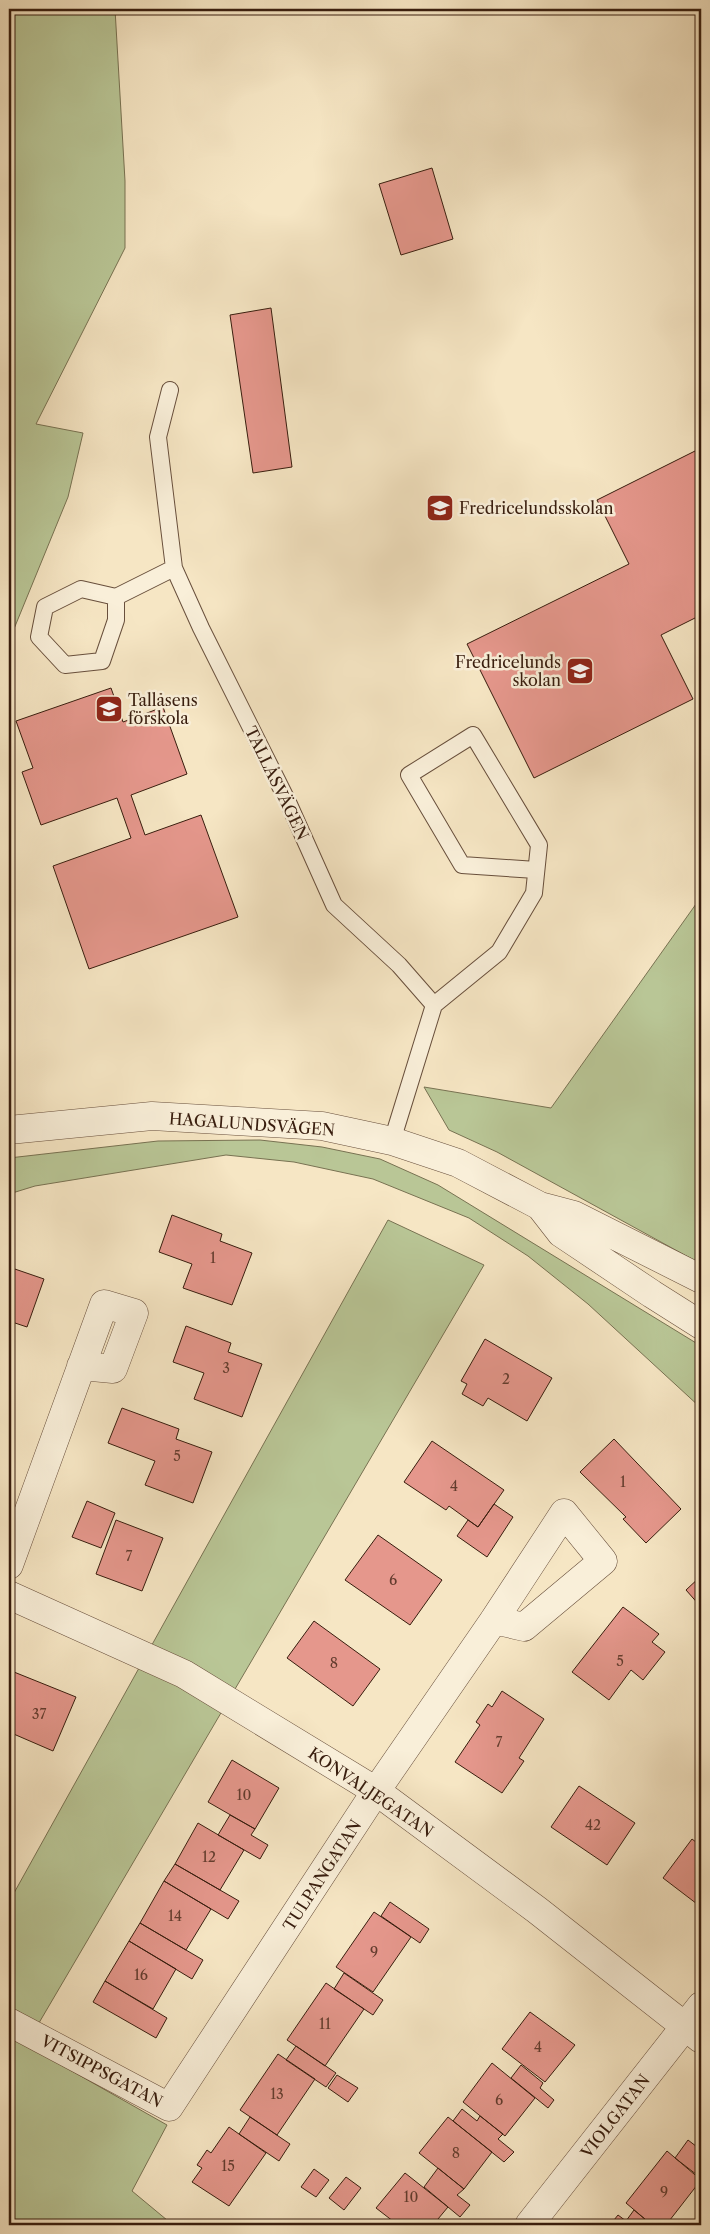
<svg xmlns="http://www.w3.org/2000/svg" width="710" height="2234" viewBox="0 0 710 2234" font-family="'Libre Caslon Text',serif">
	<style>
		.green { fill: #b9c696; stroke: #787252 }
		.building { fill: #e5978c; stroke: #381d0e }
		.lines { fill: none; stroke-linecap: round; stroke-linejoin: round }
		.service-casing { stroke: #684f3c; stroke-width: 18 }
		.minor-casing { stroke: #684f3c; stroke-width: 29 }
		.tertiary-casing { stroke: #684f3c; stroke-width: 29 }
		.service { stroke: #f9efd9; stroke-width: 16 }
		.minor { stroke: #f9efd9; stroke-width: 28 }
		.tertiary { stroke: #f9efd9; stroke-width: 28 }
		.labels { text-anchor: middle; stroke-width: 5; stroke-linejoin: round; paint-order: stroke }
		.number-label { font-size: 14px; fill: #633c2e }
		.poi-label { font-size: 16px; fill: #381d0e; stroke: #f9efd9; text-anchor: start }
		.street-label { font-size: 16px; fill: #381d0e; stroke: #f9efd9 }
	</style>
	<rect width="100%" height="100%" fill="#f6e6c4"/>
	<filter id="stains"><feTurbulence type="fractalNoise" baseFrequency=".004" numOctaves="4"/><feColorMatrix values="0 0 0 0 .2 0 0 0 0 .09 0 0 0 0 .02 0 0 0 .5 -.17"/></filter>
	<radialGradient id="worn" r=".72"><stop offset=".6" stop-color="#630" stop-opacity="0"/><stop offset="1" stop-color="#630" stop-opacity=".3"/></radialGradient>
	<path class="green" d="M9,9H115L125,181V248L36,424L83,433L68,497L9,641Z
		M701,897V1264L497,1152L449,1130L424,1087L551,1108Z
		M260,1140L322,1147L380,1159L438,1185L701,1346V1408L588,1304L528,1256L469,1218L373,1179L294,1162L226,1155L35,1186L9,1194V1158L158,1141Z
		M388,1220L484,1265L26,2045L167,2125L132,2191L173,2225H9V1902Z"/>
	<path class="building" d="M432,168L453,239L401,255L379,184Z
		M271,308L292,467L253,473L230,315Z
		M701,448V615L661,635L693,699L534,778L467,644L629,564L597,500Z
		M111,688L123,722L163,707L187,774L131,795L145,835L201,815L238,917L89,969L53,866L131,838L117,798L41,825L22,772L33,768L16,721Z
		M172,1215L222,1234L220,1241L252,1253L232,1305L183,1288L192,1264L159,1252Z
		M9,1267L44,1279L27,1327L9,1321Z
		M186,1326L231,1343L228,1352L262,1364L242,1417L194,1399L204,1373L173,1362Z
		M485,1339L552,1378L527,1421L488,1398L483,1406L462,1394L467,1384L461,1381Z
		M122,1408L179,1429L176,1439L212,1452L193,1503L145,1485L155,1461L108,1443Z
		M614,1439L681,1509L646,1543L623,1519L626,1517L580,1472Z
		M432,1441L504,1490L478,1527L449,1506L446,1510L404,1482Z
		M87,1501L115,1513L101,1548L72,1537Z
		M494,1504L513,1517L487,1557L457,1536L468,1520L478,1527Z
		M116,1520L163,1538L142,1591L96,1574Z
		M378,1535L442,1580L410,1625L345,1580Z
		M701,1576V1607L686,1590Z
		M623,1607L659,1634L652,1642L665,1652L643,1680L631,1670L609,1700L572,1672Z
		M314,1621L380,1669L353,1706L287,1658Z
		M9,1670L76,1697L53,1751L9,1732Z
		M502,1691L544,1719L519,1758L524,1761L502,1793L455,1762L480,1725L476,1722L488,1704L492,1707Z
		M232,1760L279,1788L255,1829L208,1802Z
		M579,1786L635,1823L607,1865L551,1827Z
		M230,1815L255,1829L251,1835L268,1845L260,1859L218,1835Z
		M198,1823L244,1850L220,1890L175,1864Z
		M692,1839L701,1846V1907L663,1878Z
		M175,1864L239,1901L228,1919L164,1881Z
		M164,1881L211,1909L186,1950L140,1923Z
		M390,1902L429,1929L420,1943L381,1916Z
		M374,1912L411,1937L373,1992L336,1967Z
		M140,1923L203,1960L192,1979L129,1941Z
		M129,1941L176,1969L153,2009L105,1981Z
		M344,1973L383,2000L373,2015L334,1989Z
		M105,1981L167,2018L156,2038L93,2002Z
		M326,1983L364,2009L325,2066L287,2040Z
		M530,2012L575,2045L545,2082L502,2049Z
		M296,2046L336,2073L326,2087L286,2060Z
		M278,2054L315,2079L277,2135L240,2110Z
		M492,2063L535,2098L505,2136L463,2102Z
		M521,2065L543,2083L540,2088L554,2100L548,2108L511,2078Z
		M337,2075L358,2088L348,2102L328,2088Z
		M462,2109L477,2121L480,2116L503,2134L498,2139L514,2152L504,2162L453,2121Z
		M250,2117L290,2144L279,2161L239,2134Z
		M448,2117L492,2152L464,2189L419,2153Z
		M229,2127L266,2153L229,2206L192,2182L202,2168L197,2165L207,2150L211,2153Z
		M688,2140L701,2150V2178L675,2158Z
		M667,2151L701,2180L666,2225H652L626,2203Z
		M438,2168L464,2189L457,2195L470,2205L460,2217L424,2187Z
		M314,2169L329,2180L316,2197L301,2187Z
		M405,2173L448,2207L433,2225H398L376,2208Z
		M346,2177L361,2188L344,2210L329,2198Z
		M634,2210L652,2225H631L626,2221Z
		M618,2215L626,2221L631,2225H610Z"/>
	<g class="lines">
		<g class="service-casing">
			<path id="service" d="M170,390L158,437L174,568L201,628L287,800L334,905L399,965L434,1005L392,1141
				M116,597V620L102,661L65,665L39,637L45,607L81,589L116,597L174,568
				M434,1005L499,952L534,893L539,845L473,735L409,775L462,865L536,870"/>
		</g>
		<g class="minor-casing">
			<path id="minor" d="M9,1565L104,1304L134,1313L113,1369L81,1366
				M9,1595L184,1674L376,1791L537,1910L701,2039
				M9,2022L169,2107L376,1791L494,1620L564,1513L603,1561L524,1627L494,1620
				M529,2225L701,2006"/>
		</g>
		<g class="tertiary-casing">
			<path id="tertiary" d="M9,1130L152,1116L322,1126L392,1141L458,1163L540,1206L574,1215L701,1279
				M540,1206L561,1233L652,1294L701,1325"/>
		</g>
		<use href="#service" class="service"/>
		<use href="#minor" class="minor"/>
		<use href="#tertiary" class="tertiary"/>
	</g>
	<defs>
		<g id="school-square" transform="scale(1.4375)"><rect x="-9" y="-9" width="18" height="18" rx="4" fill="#8f2418" stroke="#f9efd9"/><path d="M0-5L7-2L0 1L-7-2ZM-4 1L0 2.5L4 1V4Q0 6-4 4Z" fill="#fff"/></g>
	</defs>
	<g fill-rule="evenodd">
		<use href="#school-square" x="440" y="508"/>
		<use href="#school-square" x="580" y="671"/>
		<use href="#school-square" x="109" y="709"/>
	</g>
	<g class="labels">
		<g class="number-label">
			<text x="213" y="1263">1</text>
			<text x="226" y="1373">3</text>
			<text x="506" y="1384">2</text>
			<text x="177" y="1461">5</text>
			<text x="623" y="1487">1</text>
			<text x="454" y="1491">4</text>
			<text x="129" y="1561">7</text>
			<text x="393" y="1585">6</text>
			<text x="620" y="1666">5</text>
			<text x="334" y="1668">8</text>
			<text x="39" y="1719">37</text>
			<text x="499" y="1747">7</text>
			<text x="244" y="1800">10</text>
			<text x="593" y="1830">42</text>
			<text x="209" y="1862">12</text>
			<text x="175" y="1921">14</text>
			<text x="374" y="1957">9</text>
			<text x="141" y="1980">16</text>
			<text x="325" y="2029">11</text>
			<text x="538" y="2052">4</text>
			<text x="277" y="2099">13</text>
			<text x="499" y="2105">6</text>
			<text x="456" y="2158">8</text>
			<text x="228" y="2171">15</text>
			<text x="664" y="2197">9</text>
			<text x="411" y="2202">10</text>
		</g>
		<g class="poi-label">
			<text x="459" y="514">Fredricelundsskolan</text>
			<text x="561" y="668" text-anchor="end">Fredricelunds<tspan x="561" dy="18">skolan</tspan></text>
			<text x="128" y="706">Tallåsens<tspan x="128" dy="18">förskola</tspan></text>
		</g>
		<g class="street-label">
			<text transform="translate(277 783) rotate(64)" y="6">TALLÅSVÄGEN</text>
			<text transform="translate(252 1124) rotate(4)" y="6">HAGALUNDSVÄGEN</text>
			<text transform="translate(371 1792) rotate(34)" y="6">KONVALJEGATAN</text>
			<text transform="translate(322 1875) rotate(-57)" y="6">TULPANGATAN</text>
			<text transform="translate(102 2071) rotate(28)" y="6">VITSIPPSGATAN</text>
			<text transform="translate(615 2116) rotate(-52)" y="6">VIOLGATAN</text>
		</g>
	</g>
	<rect width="710" height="2234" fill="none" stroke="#f6e6c4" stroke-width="30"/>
	<rect x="10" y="10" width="690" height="2214" fill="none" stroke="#381d0e" stroke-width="2.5"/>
	<rect x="15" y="15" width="680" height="2204" fill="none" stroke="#381d0e"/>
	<rect width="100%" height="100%" filter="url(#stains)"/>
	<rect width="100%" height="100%" fill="url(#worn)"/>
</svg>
